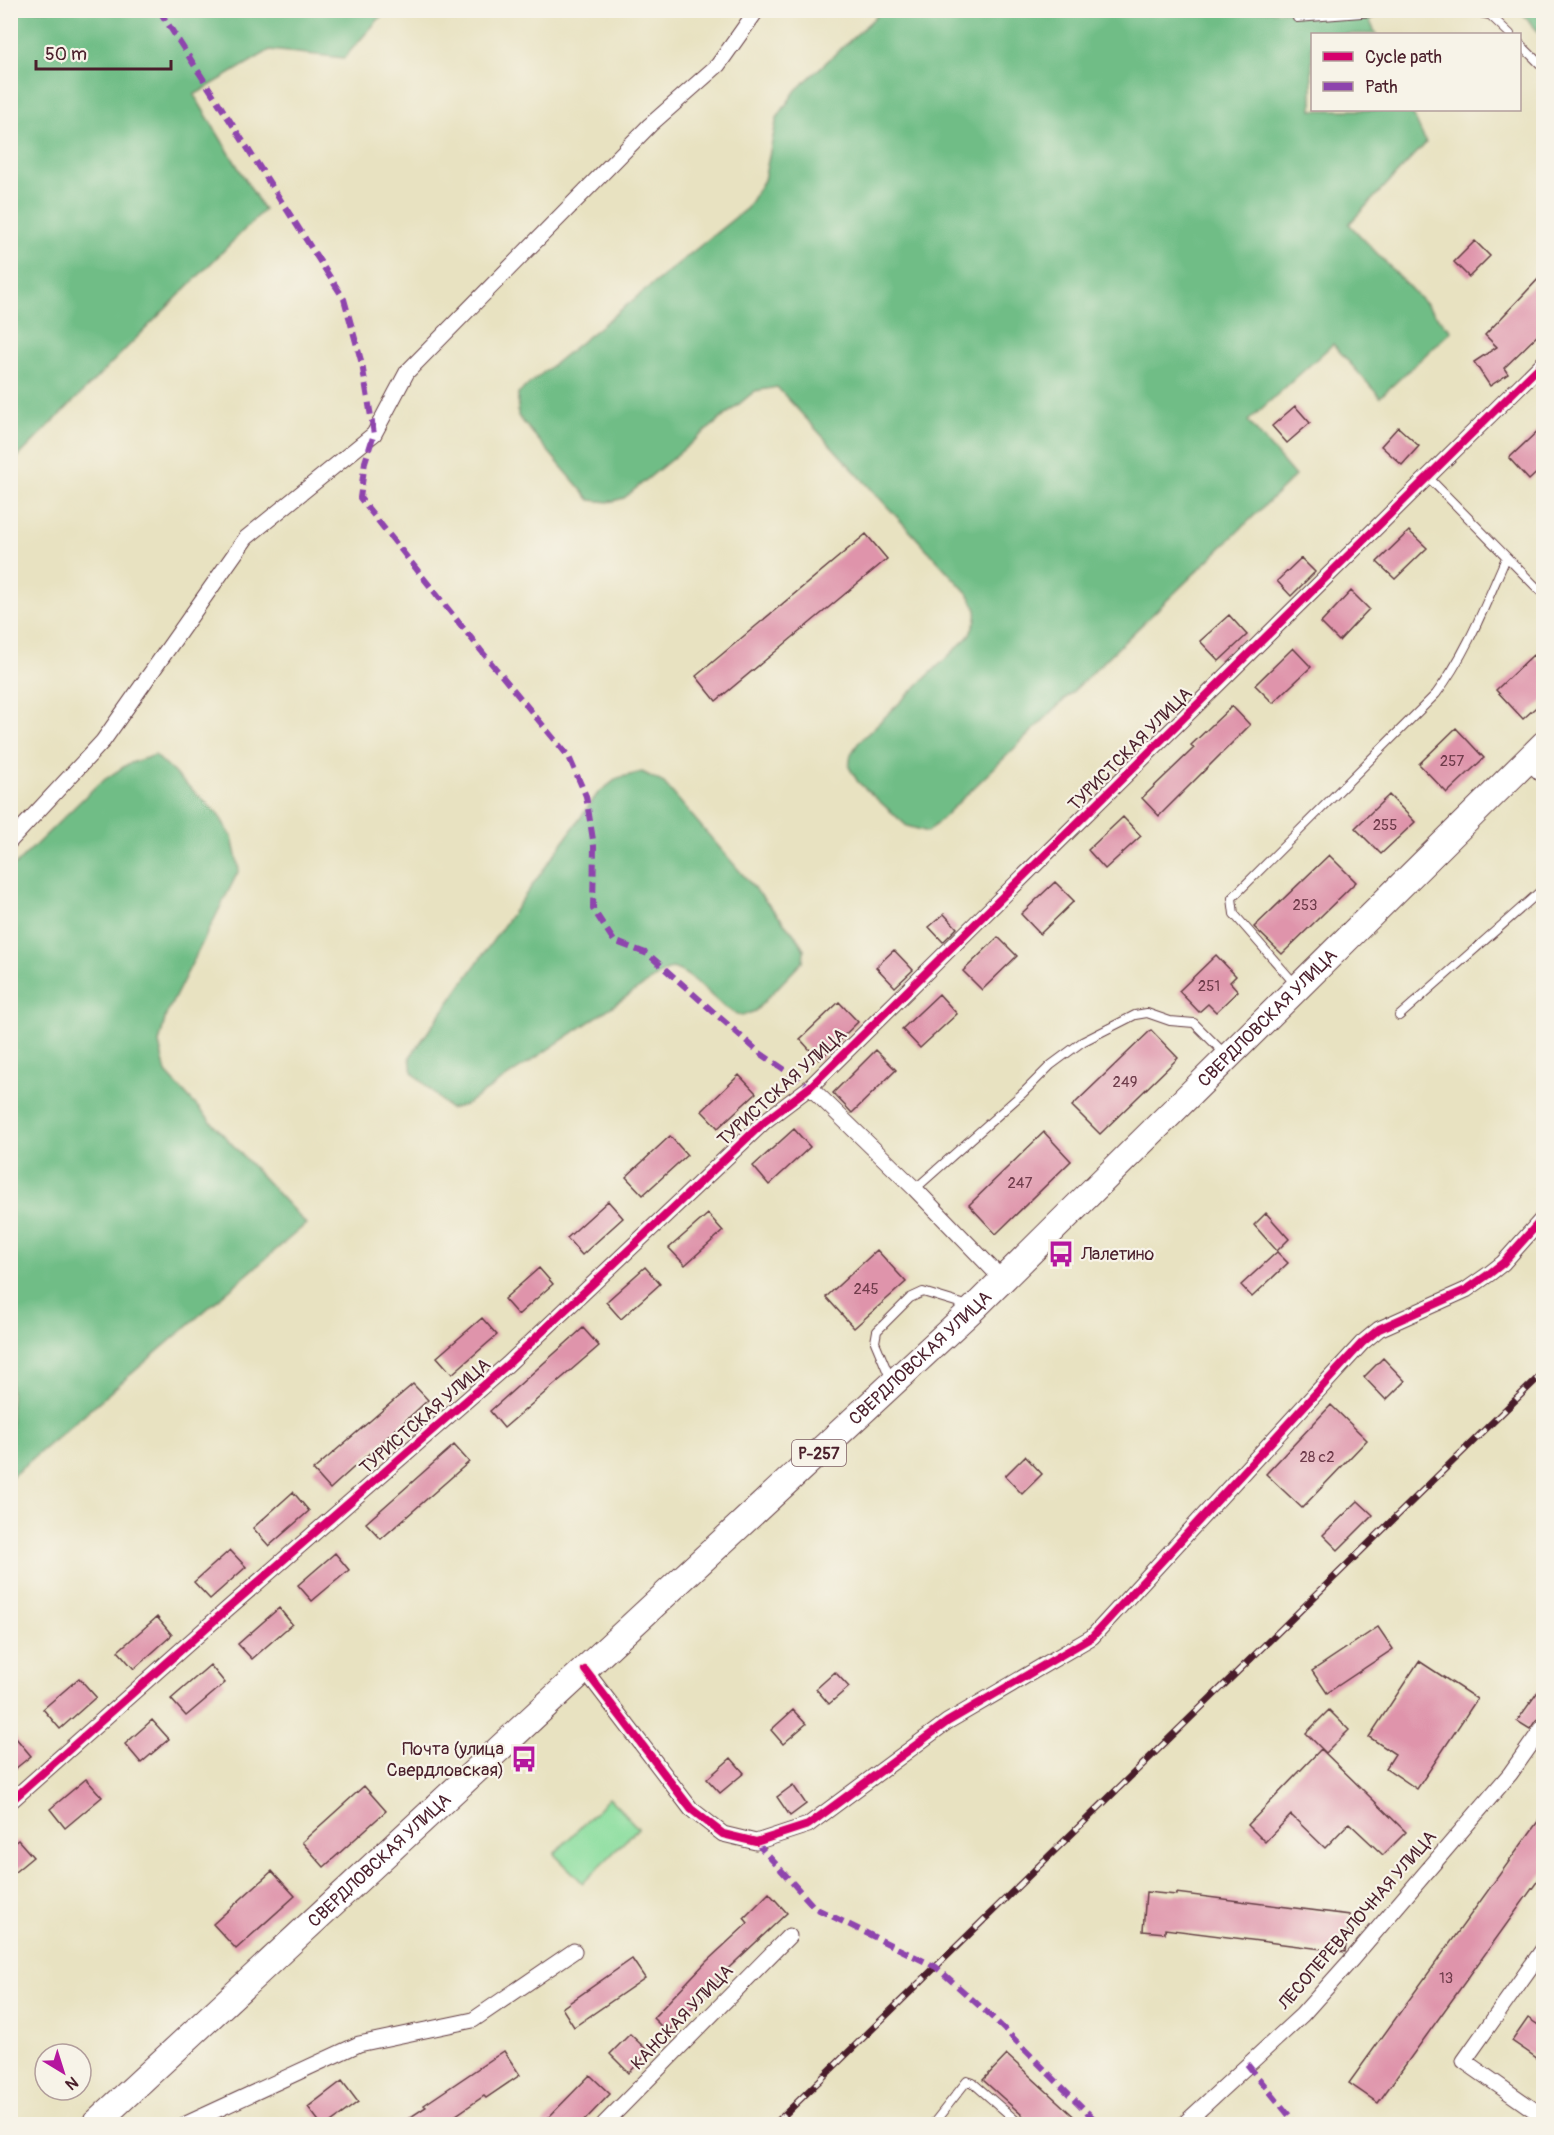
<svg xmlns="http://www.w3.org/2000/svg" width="1554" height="2135" viewBox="0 0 1554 2135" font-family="Pangolin,sans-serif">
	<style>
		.green { fill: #8bde9f; stroke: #6a7e65; stroke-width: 1.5 }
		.forest { fill: #70bd86; stroke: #5d6e58; stroke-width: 1.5 }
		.building { fill: #df94ab }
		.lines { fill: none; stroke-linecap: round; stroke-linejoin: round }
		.service-casing { stroke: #623c42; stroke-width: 10 }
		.minor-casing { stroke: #623c42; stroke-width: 17 }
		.trunk-casing { stroke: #623c42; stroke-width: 28 }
		.service { stroke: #fff; stroke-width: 8 }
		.minor { stroke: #fff; stroke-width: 15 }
		.trunk { stroke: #fff; stroke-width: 26 }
		.rail-casing { stroke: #4a1f2b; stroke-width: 7 }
		.rail { stroke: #f7f3e8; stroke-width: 4.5; stroke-dasharray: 14; stroke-linecap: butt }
		.quiet { stroke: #8e44ad; stroke-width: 6; stroke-dasharray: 12 6; stroke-linecap: butt }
		.cycleway-casing { stroke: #f7f3e8; stroke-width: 11 }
		.cycleway { stroke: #d6006c; stroke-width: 8 }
		.labels { text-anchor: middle; stroke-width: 4.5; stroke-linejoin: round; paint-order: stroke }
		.number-label { font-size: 15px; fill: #6f3c4b }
		.shield { fill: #f7f3e8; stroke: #7e5f64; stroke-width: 1.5 }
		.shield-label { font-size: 16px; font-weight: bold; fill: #4a1f2b }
		.street-label { font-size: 18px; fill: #4a1f2b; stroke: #f7f3e8 }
		.poi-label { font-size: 18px; fill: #4a1f2b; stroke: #f7f3e8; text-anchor: start }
	</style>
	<rect width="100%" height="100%" fill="#f7f3e8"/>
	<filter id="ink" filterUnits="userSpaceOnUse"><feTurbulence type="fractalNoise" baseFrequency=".0167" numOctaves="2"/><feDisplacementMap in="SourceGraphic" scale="12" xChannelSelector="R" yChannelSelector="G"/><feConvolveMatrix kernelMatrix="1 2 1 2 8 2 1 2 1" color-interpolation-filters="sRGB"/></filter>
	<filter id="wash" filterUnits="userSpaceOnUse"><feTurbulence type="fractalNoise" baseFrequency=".008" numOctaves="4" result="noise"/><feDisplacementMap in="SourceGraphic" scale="24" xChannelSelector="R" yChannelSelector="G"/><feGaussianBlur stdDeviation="1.35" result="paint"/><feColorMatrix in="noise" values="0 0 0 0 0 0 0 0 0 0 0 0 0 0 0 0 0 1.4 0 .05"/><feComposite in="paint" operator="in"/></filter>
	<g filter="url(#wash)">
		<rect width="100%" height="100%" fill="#e8e2c1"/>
		<path class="green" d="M609,1798L638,1828L583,1883L554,1854Z"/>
		<path class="forest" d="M11,10L386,11L344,58L270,50L194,95L264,210L11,464Z
			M882,11H1365L1376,34H1312V110H1411L1426,143L1349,224L1451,331L1380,397L1333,344L1248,421L1295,476L928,832L907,826L858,782L849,767L851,754L859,742L968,637C978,620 980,612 969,595L777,387L755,391L624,498L609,502L590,500L518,416V393L747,208L764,180L777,118L796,90Z
			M1520,11H1543V37Z
			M155,755L218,814L232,837L239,870L166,1015L159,1043L166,1073L306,1224L11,1477V869L98,784L128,764Z
			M642,772L664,783L799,940L804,950L803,961L755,1011L742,1016C714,1007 700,976 672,968L662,973L465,1105L450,1109L412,1072L410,1057L598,793L618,778Z"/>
		<g id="blocks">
			<path class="building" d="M1475,241L1490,256L1469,277L1454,262Z
				M1544,273V329L1504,368L1508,374L1490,386L1474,362L1497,347L1485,335Z
				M1295,406L1310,423L1287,443L1272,426Z
				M1544,425V466L1529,480L1509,458Z
				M1398,427L1419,446L1402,465L1381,446Z
				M1409,531L1427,548L1395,579L1377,562Z
				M866,534L887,559L716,701L696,676Z
				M1301,558L1315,572L1291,596L1277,581Z
				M1351,591L1369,609L1339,641L1321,623Z
				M1229,615L1247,635L1219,661L1200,641Z
				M1293,648L1311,667L1273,703L1255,685Z
				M1533,655L1544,666V700L1523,719L1496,690Z
				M1232,706L1250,725L1159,816L1142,798L1194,748L1191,745Z
				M1456,728L1484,758L1447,793L1419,764Z
				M1389,795L1415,822L1381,854L1355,828Z
				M1123,817L1141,836L1105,869L1088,850Z
				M1329,855L1356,882L1282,954L1254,927Z
				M1055,882L1074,901L1040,934L1021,914Z
				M944,914L957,928L943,942L929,927Z
				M998,937L1017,956L982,990L963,971Z
				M894,950L913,970L895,987L876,967Z
				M1216,955L1236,976L1230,982L1238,991L1216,1012L1208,1004L1199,1012L1179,991Z
				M939,994L957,1014L920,1048L902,1029Z
				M839,1002L858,1022L819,1060L800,1039Z
				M1151,1030L1178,1058L1100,1134L1072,1106Z
				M876,1050L896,1070L852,1113L833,1093Z
				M739,1075L756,1093L718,1128L702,1111Z
				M794,1129L810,1147L769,1185L753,1166Z
				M1044,1132L1071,1161L996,1234L969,1205Z
				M670,1136L687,1155L643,1195L626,1177Z
				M608,1201L623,1218L582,1255L567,1238Z
				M1266,1213L1289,1239L1277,1251L1254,1225Z
				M708,1214L723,1231L685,1265L669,1248Z
				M877,1250L906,1282L854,1328L826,1297Z
				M1277,1252L1288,1263L1252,1297L1241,1285Z
				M645,1267L660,1284L621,1319L606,1302Z
				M539,1268L553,1284L518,1315L504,1299Z
				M482,1318L497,1335L452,1374L437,1357Z
				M583,1328L599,1346L504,1428L490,1411Z
				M1383,1358L1405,1381L1386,1400L1364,1377Z
				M413,1384L428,1400L330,1489L313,1470Z
				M1331,1405L1367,1440L1302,1508L1266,1474Z
				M454,1445L469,1462L381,1539L366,1523Z
				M1025,1456L1042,1474L1022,1494L1005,1476Z
				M293,1492L309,1511L269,1546L253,1528Z
				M1358,1501L1373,1515L1338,1550L1323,1535Z
				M230,1550L246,1567L210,1599L194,1582Z
				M335,1553L349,1570L312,1601L298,1585Z
				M279,1608L292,1624L252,1659L238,1644Z
				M157,1617L172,1635L134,1669L118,1651Z
				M1378,1627L1393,1649L1327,1693L1312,1671Z
				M1419,1661L1477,1699L1417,1789L1386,1768L1395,1754L1369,1737Z
				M210,1665L225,1683L186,1716L171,1699Z
				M835,1672L849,1687L829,1704L816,1689Z
				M79,1678L96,1697L60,1729L43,1709Z
				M1544,1683V1716L1536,1720L1530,1729L1517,1721Z
				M793,1710L806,1724L783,1744L771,1730Z
				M1329,1710L1349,1730L1326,1753L1306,1733Z
				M152,1720L169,1739L141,1763L125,1744Z
				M10,1731L31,1756L10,1773Z
				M1321,1749L1406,1832L1383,1855L1349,1823L1325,1848L1291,1815L1265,1842L1248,1825Z
				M731,1758L744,1773L720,1793L707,1779Z
				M86,1779L102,1797L65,1828L50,1809Z
				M793,1785L806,1804L790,1816L777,1797Z
				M364,1786L386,1811L324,1867L302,1842Z
				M1544,1813V1872L1378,2103L1349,2083Z
				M18,1840L33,1857L10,1876V1846Z
				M272,1871L295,1896L236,1949L213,1924Z
				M1146,1892L1176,1895V1893L1350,1915L1345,1952L1165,1929V1933L1143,1931Z
				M769,1893L787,1913L717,1979L719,1981L667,2032L653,2018L707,1961L748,1923L744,1918Z
				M632,1959L645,1978L574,2027L562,2008Z
				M1528,2018L1544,2029V2063L1512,2041Z
				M630,2034L649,2052L629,2073L610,2054Z
				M504,2051L520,2075L486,2098L484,2096L443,2124H400L426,2107L424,2105Z
				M1007,2055L1082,2124H1032L983,2080Z
				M590,2075L610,2094L581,2124H542Z
				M342,2081L358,2102L328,2124H321L308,2107Z"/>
		</g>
	</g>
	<g filter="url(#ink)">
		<use href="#blocks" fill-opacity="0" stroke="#623c42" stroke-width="1.5"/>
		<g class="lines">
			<g class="service-casing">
				<path id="service" d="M1467,10L1490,15L1510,34
					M1297,18L1400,10
					M1520,44L1544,68
					M1428,477L1544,595
					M1528,766L1544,781
					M1295,984L1234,914L1232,898L1436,694C1467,653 1485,605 1506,558
					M1399,1016L1544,888
					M915,1189L1023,1093L1051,1065L1082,1042L1135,1015L1147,1013L1170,1021L1194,1023L1224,1053
					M891,1380L875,1342L877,1331L910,1298L923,1292L969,1306
					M933,2124L967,2081L973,2083L1020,2124"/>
			</g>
			<g class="minor-casing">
				<path id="minor" d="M10,841L103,741L246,538L374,434L407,372L650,125L718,65L757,10
					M810,1087L915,1189L1002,1279
					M585,1670L691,1809L723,1834L756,1842L808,1825L947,1722L1092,1637L1362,1343L1379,1329L1466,1290L1489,1274L1503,1263L1544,1217
					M10,1802L225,1611L507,1365L765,1121L810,1087L1544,362
					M1544,1948L1464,2061L1544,2117
					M186,2124L359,2044L473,2020L574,1951
					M604,2124L789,1936
					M1184,2124L1302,2015L1352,1959L1510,1774L1544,1726"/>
			</g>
			<g class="trunk-casing">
				<g id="trunk">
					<path id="s1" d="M95,2124L974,1308L1544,744"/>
				</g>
			</g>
			<use href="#service" class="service"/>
			<use href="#minor" class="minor"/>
			<use href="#trunk" class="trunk"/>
			<g class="rail-casing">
				<path id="rail" d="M775,2124L1544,1372"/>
			</g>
			<use href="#rail" class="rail"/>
			<path class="quiet" d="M159,10L344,299L362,364L374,434L365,462L360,498L483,653L569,757L586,796L594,846L593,909L614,941L648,954L760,1053L810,1087
				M756,1842L815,1908L936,1967L993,2018L1099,2124
				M1247,2064L1296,2124"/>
			<g class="cycleway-casing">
				<path id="cycleway" d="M585,1670L691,1809L723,1834L756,1842L808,1825L947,1722L1092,1637L1362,1343L1379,1329L1466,1290L1489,1274L1503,1263L1544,1217
					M10,1802L225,1611L507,1365L765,1121L810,1087L1544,362"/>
			</g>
			<use href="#cycleway" class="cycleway"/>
		</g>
	</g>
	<defs>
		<g id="bus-bare" transform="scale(2.07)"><path d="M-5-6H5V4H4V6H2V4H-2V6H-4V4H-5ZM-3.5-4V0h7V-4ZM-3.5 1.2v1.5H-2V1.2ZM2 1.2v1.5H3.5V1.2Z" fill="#b5179e" stroke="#f7f3e8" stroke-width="2.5" paint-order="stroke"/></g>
	</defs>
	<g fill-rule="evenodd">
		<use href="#bus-bare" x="1061" y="1254"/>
		<use href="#bus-bare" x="524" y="1759"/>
	</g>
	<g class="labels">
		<g class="number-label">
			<text x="1452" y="766">257</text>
			<text x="1385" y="830">255</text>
			<text x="1305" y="910">253</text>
			<text x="1209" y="991">251</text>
			<text x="1125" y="1087">249</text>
			<text x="1020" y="1188">247</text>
			<text x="866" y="1294">245</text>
			<text x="1317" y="1462">28 с2</text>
			<text x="1446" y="1983">13</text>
		</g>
		<rect class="shield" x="792" y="1440" width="54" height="26" rx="4.5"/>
		<g class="shield-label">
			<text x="819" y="1459">Р-257</text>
		</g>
		<g class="street-label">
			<text transform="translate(1130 749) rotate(-45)" y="6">ТУРИСТСКАЯ УЛИЦА</text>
			<text dy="6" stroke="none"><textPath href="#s1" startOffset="1612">СВЕРДЛОВСКАЯ УЛИЦА</textPath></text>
			<text transform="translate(782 1087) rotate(-42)" y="6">ТУРИСТСКАЯ УЛИЦА</text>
			<text dy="6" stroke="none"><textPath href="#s1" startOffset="1126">СВЕРДЛОВСКАЯ УЛИЦА</textPath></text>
			<text transform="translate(425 1416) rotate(-41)" y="6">ТУРИСТСКАЯ УЛИЦА</text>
			<text dy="6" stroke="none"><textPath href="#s1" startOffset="388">СВЕРДЛОВСКАЯ УЛИЦА</textPath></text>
			<text transform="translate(1357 1920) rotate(-49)" y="6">ЛЕСОПЕРЕВАЛОЧНАЯ УЛИЦА</text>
			<text transform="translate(682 2017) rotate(-46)" y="6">КАНСКАЯ УЛИЦА</text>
		</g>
		<g class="poi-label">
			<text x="1081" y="1260">Лалетино</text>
			<text x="504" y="1755" text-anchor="end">Почта (улица<tspan x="504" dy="21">Свердловская)</tspan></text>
		</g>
	</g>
	<rect width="1554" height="2135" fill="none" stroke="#f7f3e8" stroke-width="36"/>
	<rect x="1311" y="33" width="210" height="78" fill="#f7f3e8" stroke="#b29e9c" stroke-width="1.5"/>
	<rect x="1323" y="52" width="30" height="9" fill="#d6006c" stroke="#b29e9c" stroke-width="1.5"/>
	<text x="1365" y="63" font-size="18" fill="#4a1f2b">Cycle path</text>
	<rect x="1323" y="82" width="30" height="9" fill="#8e44ad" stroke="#b29e9c" stroke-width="1.5"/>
	<text x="1365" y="93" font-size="18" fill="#4a1f2b">Path</text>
	<g transform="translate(63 2072) rotate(142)"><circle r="28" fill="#f7f3e8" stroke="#b29e9c" stroke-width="1.5"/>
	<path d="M0-4.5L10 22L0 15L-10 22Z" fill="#b5179e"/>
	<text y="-9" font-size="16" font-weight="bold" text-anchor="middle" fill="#4a1f2b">N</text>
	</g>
	<path d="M36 60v9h135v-9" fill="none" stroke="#4a1f2b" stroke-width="3"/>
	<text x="45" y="60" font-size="18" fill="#4a1f2b" stroke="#f7f3e8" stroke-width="4.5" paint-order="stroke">50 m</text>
</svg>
